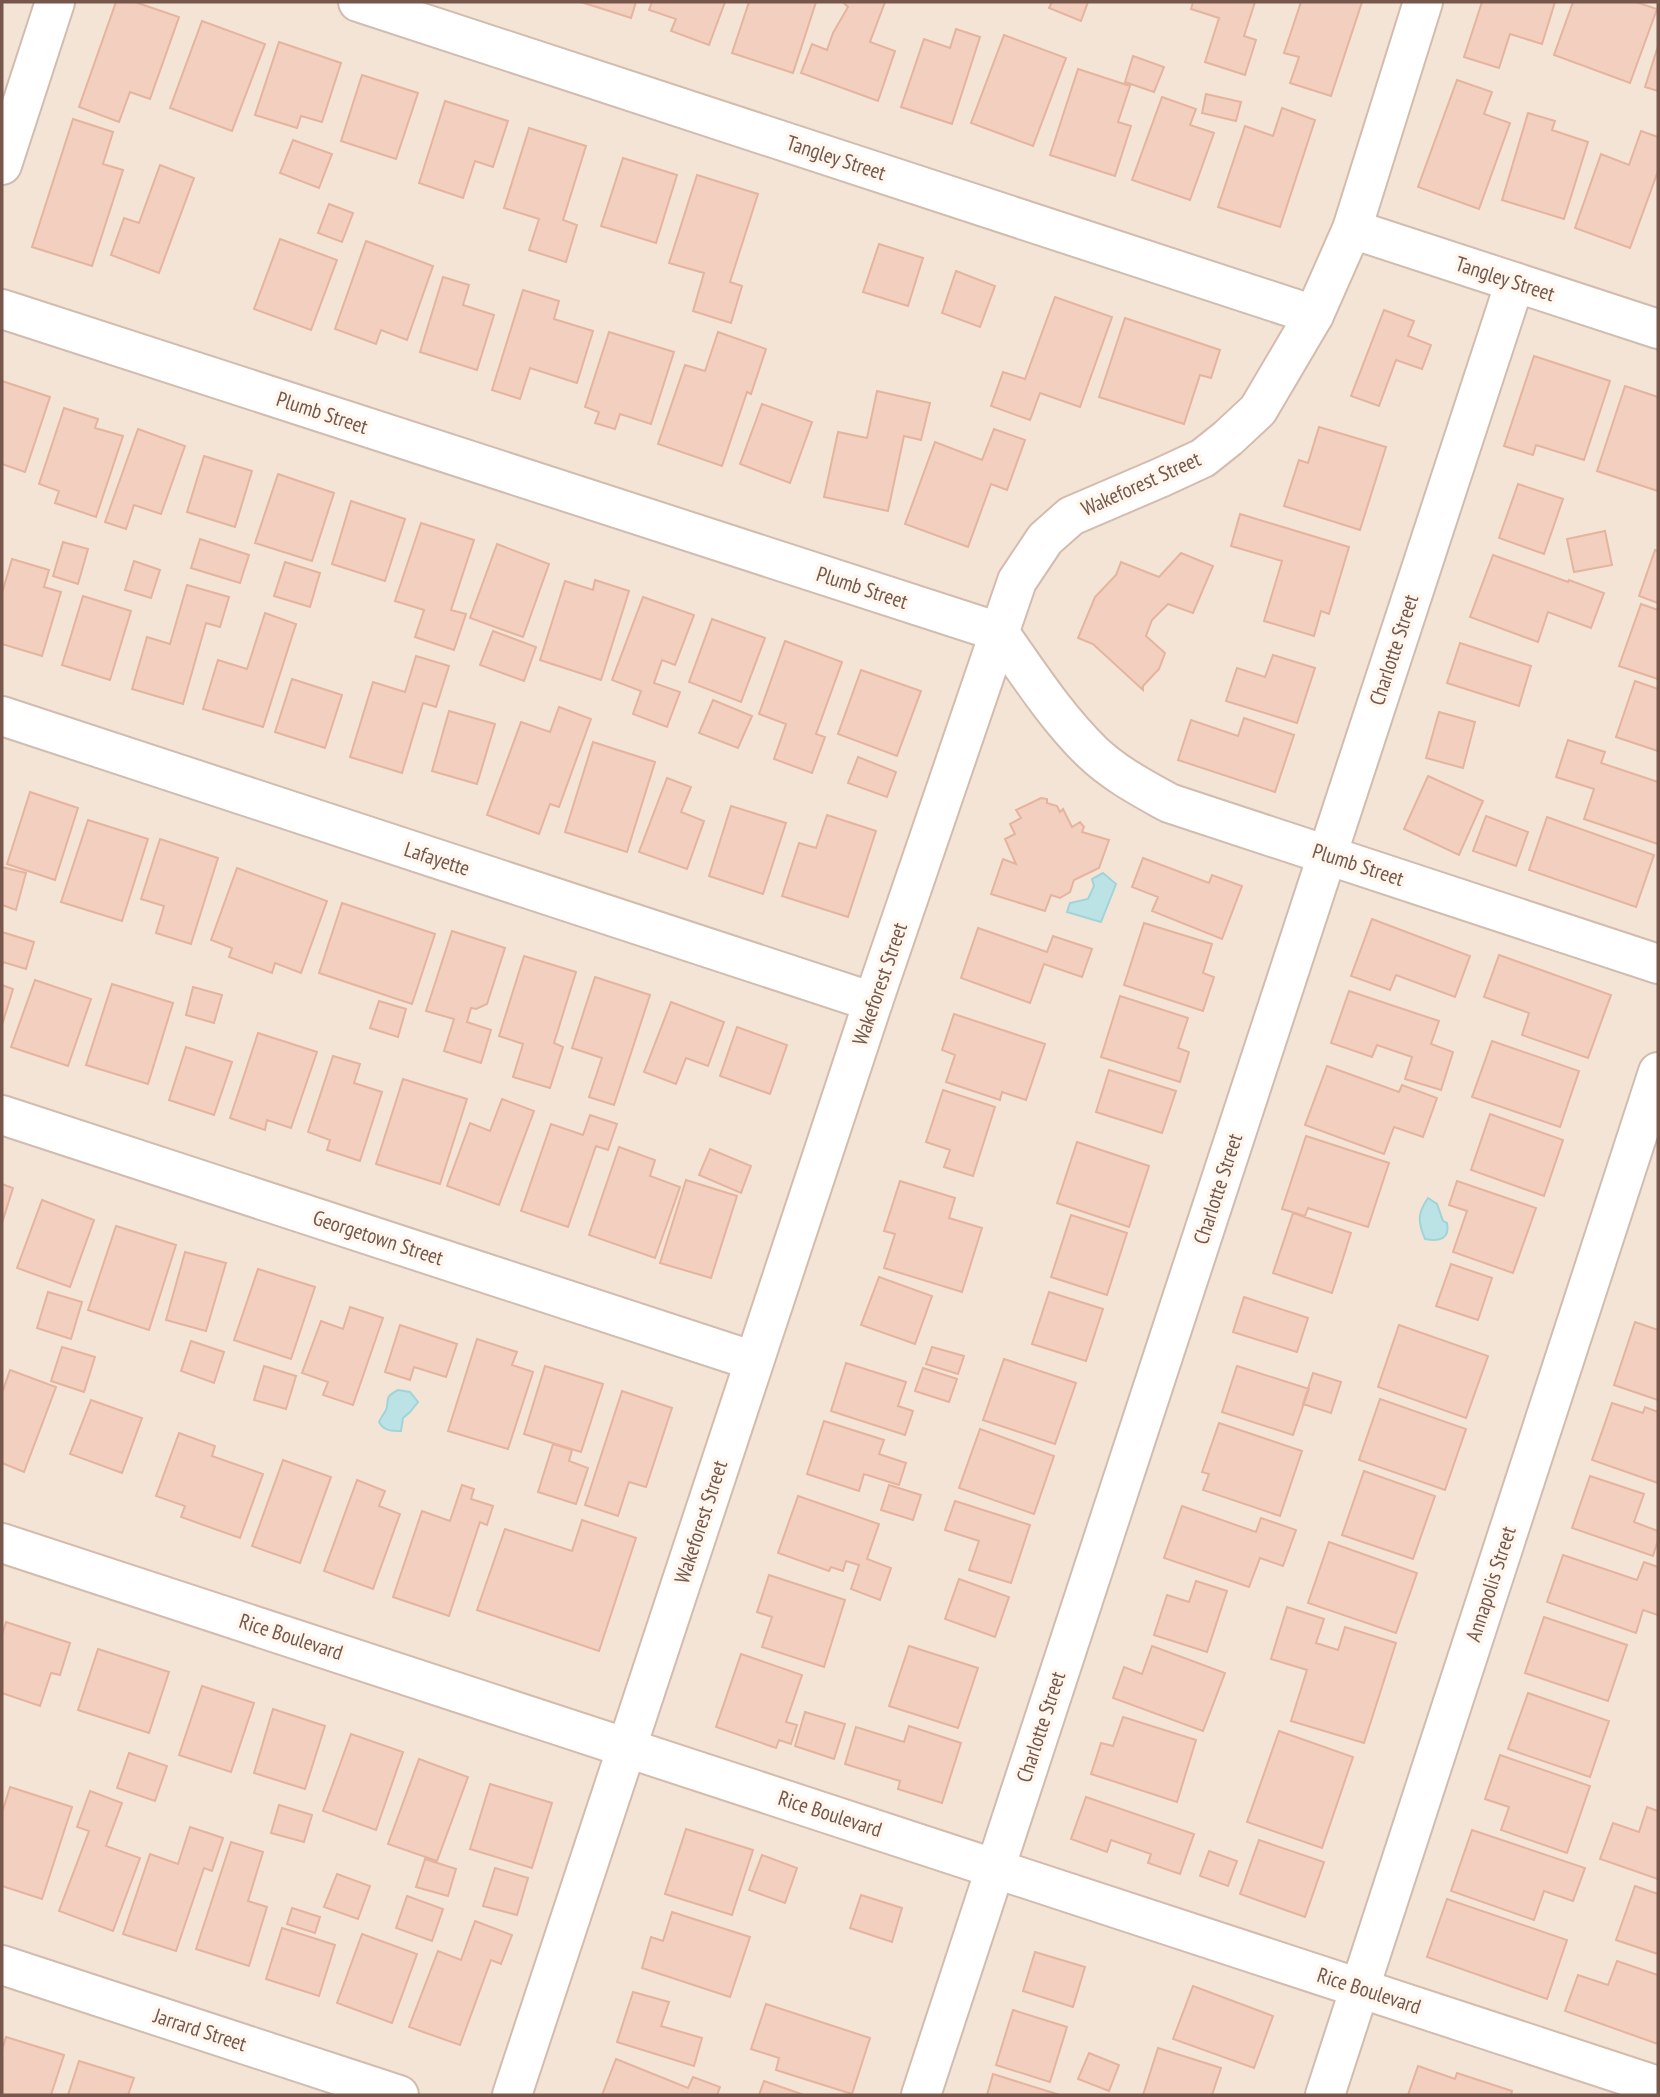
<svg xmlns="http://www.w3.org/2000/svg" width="1660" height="2097" viewBox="0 0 1660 2097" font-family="'PT Sans Narrow',sans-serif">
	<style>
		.residential { fill: #f4e4d5 }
		.water { fill: #bbe3e6; stroke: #a1d4d8; stroke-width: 2 }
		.building { fill: #f2cfbe; stroke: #e5b49f; stroke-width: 2 }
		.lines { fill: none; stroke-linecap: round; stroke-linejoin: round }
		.street-casing { stroke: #d1bcaf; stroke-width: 42 }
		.secondary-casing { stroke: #d4bbad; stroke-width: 42 }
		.street { stroke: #fff; stroke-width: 38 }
		.secondary { stroke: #fff; stroke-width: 38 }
		.labels { text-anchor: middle; stroke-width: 7; stroke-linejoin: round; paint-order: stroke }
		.street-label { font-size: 21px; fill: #77574b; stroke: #fff7ee }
	</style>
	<rect width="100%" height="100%" fill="#fcf3e7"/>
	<path class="residential" d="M2,2H1658V2095H2Z"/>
	<path class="water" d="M1103,873L1116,884L1101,922L1067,912L1070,903L1088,899L1094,886L1092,879Z
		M1428,1198L1437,1204L1443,1221L1447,1223C1450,1239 1439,1242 1425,1239C1418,1222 1417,1214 1428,1198Z
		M398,1390L410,1392L418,1402L410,1412L403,1418L401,1431C391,1431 384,1431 379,1422C381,1417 386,1412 387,1407C388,1396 387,1396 398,1390Z"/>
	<path class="building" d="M116,2H135L179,17L150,99L130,92L119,122L79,107Z
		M581,2H636L631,18Z
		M652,2H725L709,45L671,31L676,19L649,10Z
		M749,2H816L793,73L732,53Z
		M843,2H885L870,42L895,51L878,101L801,73L812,44L827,50L833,33L848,7Z
		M1052,2H1088L1081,21L1049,8Z
		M1193,2H1255L1244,36L1256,40L1245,75L1205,62L1219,18L1191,9Z
		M1301,2H1362L1331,96L1290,83L1299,57L1284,53Z
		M1482,2H1555L1542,44L1510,34L1499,68L1464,57Z
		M1573,2H1636L1657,9L1630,83L1554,55Z
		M202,21L265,44L232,131L170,108Z
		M956,29L980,37L952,124L901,107L924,39L950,48Z
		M1004,35L1066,58L1033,146L971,123Z
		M279,42L341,63L322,122L301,116L297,128L255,115Z
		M1658,46V91L1645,87Z
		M1133,56L1164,67L1154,92L1125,82Z
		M1078,69L1130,86L1118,122L1131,126L1115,176L1050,155Z
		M362,75L418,93L396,159L341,141Z
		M1457,80L1492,92L1484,114L1510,123L1479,209L1418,187Z
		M1206,94L1241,102L1236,121L1202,113Z
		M1162,97L1196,109L1190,125L1214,133L1190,200L1132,180Z
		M445,101L508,121L493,167L475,161L463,198L419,183Z
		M1282,108L1315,120L1280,227L1218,207L1245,126L1273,136Z
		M1528,113L1555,121L1552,130L1588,142L1564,219L1502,200Z
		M73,119L113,132L103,164L123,170L92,266L32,247Z
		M529,128L586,146L563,220L577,225L566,262L529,250L539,219L504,208Z
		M1641,131L1658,137V171L1630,248L1575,228L1601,154L1629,165Z
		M293,140L332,154L319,188L280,173Z
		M623,158L677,175L656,243L601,226Z
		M160,165L194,178L159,273L111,255L124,218L139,223Z
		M697,175L758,194L730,282L742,286L731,323L693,311L704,273L669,263Z
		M329,204L353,213L342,242L318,233Z
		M280,239L337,260L311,330L254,309Z
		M366,241L433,266L407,340L381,330L376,344L335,329Z
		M879,244L923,258L908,306L863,292Z
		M956,271L995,286L980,327L942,313Z
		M443,277L469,285L463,305L494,315L477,370L420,352Z
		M523,290L559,301L554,319L593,331L577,383L530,368L520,399L492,390Z
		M1055,297L1112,317L1080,407L1040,393L1030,420L991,406L1003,372L1025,379Z
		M1384,310L1414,321L1408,336L1431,345L1422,369L1396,360L1379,406L1351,396Z
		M1125,318L1220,350L1211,378L1200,375L1184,424L1099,397Z
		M609,332L674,352L651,424L620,414L615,429L595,423L599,412L585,407Z
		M718,332L766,349L751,394L747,392L722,466L658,444L685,365L705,371Z
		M1534,356L1610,381L1584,460L1536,445L1533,455L1504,446Z
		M2,381L50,397L25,472L2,464Z
		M1625,386L1658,397V491L1597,471Z
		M877,391L930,403L921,440L904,436L888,511L824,497L838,432L867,438Z
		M762,404L812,422L790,483L740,464Z
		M64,408L98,419L95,428L123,436L96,517L55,503L59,491L39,484Z
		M1319,427L1386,447L1360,530L1284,506L1299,460L1308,463Z
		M138,429L185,446L161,514L134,505L126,529L105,522Z
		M994,429L1025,440L1007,490L991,484L968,547L905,524L935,442L982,460Z
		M204,456L252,471L235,527L187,512Z
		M278,474L334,493L312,561L255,543Z
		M1518,484L1563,499L1544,554L1499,538Z
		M351,501L405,519L385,581L332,564Z
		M1240,514L1349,547L1329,614L1321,611L1314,636L1264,621L1282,561L1231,546Z
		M421,523L474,540L451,610L466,614L454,650L415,637L424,610L395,601Z
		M1605,531L1612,565L1574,572L1567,539Z
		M200,539L249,555L240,583L191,568Z
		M63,542L88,549L78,584L53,576Z
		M497,544L549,564L523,637L470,618Z
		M1655,550L1658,551V603L1639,596Z
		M1181,553L1213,566L1193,613L1168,604L1152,620L1146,636L1165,653L1159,669L1143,686V690L1093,644L1078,638L1095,597L1116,575L1121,562L1159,577Z
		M1493,555L1568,582L1569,580L1604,593L1591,628L1548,612L1538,642L1470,617Z
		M12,559L49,570L44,587L61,592L42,656L2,644V593Z
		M134,561L160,570L151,598L125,590Z
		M285,562L320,573L310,607L274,596Z
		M595,580L629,591L601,680L540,660L565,581L593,590Z
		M187,585L229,597L220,627L206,623L183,704L132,689L147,637L170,644Z
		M83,596L131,611L110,680L62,665Z
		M643,597L694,615L675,665L662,660L654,683L680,692L667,727L633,714L641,691L612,680Z
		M1641,604L1658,610V679L1619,666Z
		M265,613L296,624L263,727L203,709L218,660L247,669Z
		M712,619L765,638L741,702L689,682Z
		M493,631L536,647L524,681L480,665Z
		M785,641L842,662L816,734L825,737L812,773L774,759L786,724L759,714Z
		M1460,643L1531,666L1519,706L1447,683Z
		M1273,655L1315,668L1297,723L1226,701L1237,668L1265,677Z
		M416,656L449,666L436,707L423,703L402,773L350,757L373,682L405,692Z
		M861,670L921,691L897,756L838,734Z
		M292,679L342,695L325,748L275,732Z
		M1635,681L1658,689V751L1616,737Z
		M713,700L752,716L738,748L699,733Z
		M559,707L591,719L559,807L550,804L539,834L487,815L521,722L550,732Z
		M449,711L495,724L477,784L432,771Z
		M1439,712L1475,722L1463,768L1426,758Z
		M1244,718L1294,735L1275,792L1178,760L1191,720L1238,736Z
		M1568,740L1605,752L1601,763L1658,782V844L1584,819L1594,789L1556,777Z
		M593,742L655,762L627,852L565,832Z
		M858,757L896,772L887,797L848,783Z
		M1428,776L1483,801L1459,855L1404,829Z
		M667,778L691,787L681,812L704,821L687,869L639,852Z
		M30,792L78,808L55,880L7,864Z
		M1041,798L1047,799V803L1057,806L1060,812L1063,809L1072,827L1080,822L1084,827L1082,832L1109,840L1099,868L1074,880L1070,892L1060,898L1051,895L1045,911L991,894L1003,859L1016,864L1005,839L1015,834L1010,824L1021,818L1016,810Z
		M731,806L786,823L763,894L709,876Z
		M827,815L876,831L848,917L782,896L799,843L816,848Z
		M1486,816L1528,832L1516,866L1473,851Z
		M1547,817L1654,855L1636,907L1529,870Z
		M88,820L148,839L122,921L61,902Z
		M160,839L218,858L191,944L156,933L164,906L141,899Z
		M1143,858L1209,883L1212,875L1242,886L1222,939L1152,911L1158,897L1132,887Z
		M2,867L26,873L16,910L2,905Z
		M237,868L327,901L301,973L275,963L272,973L229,957L232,948L211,940Z
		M342,903L435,934L412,1004L319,973Z
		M1372,919L1470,956L1455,997L1396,975L1390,990L1351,976Z
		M1144,923L1212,944L1203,973L1214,977L1203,1011L1124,985Z
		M978,928L1047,952L1053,936L1092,949L1082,977L1044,964L1030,1003L961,978Z
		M452,931L505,948L487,1004L476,1009L471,1008L467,1022L491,1030L481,1063L444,1051L454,1019L426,1011Z
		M2,932L34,942L26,969L3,962L2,967Z
		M1499,955L1611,995L1588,1058L1522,1035L1529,1013L1484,997Z
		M524,956L576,972L554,1043L563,1047L550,1088L513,1077L523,1044L499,1036Z
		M595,977L650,995L614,1105L589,1097L602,1058L572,1048Z
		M35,980L91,999L68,1066L11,1047Z
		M112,984L173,1003L148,1084L86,1065Z
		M2,985L13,989L2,1025Z
		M193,987L222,995L214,1023L186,1015Z
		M1349,991L1439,1021L1431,1044L1453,1052L1441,1090L1405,1079L1412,1057L1377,1045L1372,1057L1331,1043Z
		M1120,996L1188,1018L1178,1048L1189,1052L1180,1082L1101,1057Z
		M379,1001L406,1009L398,1037L370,1028Z
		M671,1002L724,1022L708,1066L686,1058L676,1084L644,1072Z
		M954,1014L1045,1044L1026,1100L1002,1092L1000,1100L946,1082L955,1055L942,1050Z
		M737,1027L787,1045L770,1094L720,1076Z
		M258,1033L317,1052L291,1128L267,1120L265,1130L230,1118Z
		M1492,1041L1579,1071L1560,1127L1472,1097Z
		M186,1047L232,1062L214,1115L169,1100Z
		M333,1056L360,1064L354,1083L382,1092L360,1161L327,1150L330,1140L308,1132Z
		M1327,1066L1399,1092L1402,1085L1437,1098L1423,1137L1394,1127L1384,1154L1305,1125Z
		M1109,1070L1176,1091L1162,1133L1096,1112Z
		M403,1079L467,1099L440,1184L376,1164Z
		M943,1090L995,1107L973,1176L944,1167L950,1150L926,1142Z
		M502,1099L534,1111L499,1205L447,1186L470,1123L490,1131Z
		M1490,1114L1563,1140L1544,1196L1471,1170Z
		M590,1115L617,1124L608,1150L596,1146L568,1227L521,1211L551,1124L583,1135Z
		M1306,1136L1389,1163L1368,1227L1308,1208L1305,1216L1282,1209Z
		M1077,1142L1149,1166L1129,1227L1057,1203Z
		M619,1147L655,1160L650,1176L680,1187L655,1258L589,1235Z
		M710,1149L751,1166L741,1193L699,1175Z
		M686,1180L737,1196L711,1278L660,1263Z
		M900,1181L955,1198L949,1218L982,1228L962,1292L884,1268L895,1234L884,1231Z
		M1457,1181L1536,1208L1513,1273L1453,1252L1467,1211L1449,1205Z
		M2,1184L13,1188L2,1223Z
		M42,1200L94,1220L70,1287L17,1268Z
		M1293,1213L1351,1233L1332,1293L1273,1273Z
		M1071,1215L1127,1233L1107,1295L1051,1277Z
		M116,1226L176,1245L149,1330L88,1310Z
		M185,1252L226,1263L206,1331L166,1320Z
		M1451,1264L1492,1278L1478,1320L1436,1306Z
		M258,1269L315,1287L291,1359L234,1340Z
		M879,1277L932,1296L915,1344L861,1325Z
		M48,1292L82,1302L71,1339L37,1328Z
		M1049,1292L1103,1309L1086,1361L1032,1344Z
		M1244,1297L1308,1318L1297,1352L1233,1332Z
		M350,1307L383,1318L353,1405L323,1395L328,1382L302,1373L321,1321L343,1329Z
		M1635,1322L1658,1330V1400L1614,1385Z
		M400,1325L457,1344L446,1377L414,1367L410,1380L385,1372Z
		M1399,1325L1488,1356L1466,1418L1378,1387Z
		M477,1339L517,1352L512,1365L533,1372L508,1449L448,1431Z
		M191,1341L224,1352L214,1383L181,1371Z
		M62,1347L95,1357L84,1392L51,1381Z
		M932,1347L964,1356L958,1374L926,1364Z
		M1004,1359L1076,1383L1055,1444L983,1420Z
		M846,1363L906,1382L898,1406L913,1411L905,1435L831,1411Z
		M264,1366L296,1376L286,1409L254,1400Z
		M545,1366L603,1384L581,1452L524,1434Z
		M1237,1366L1309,1389L1293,1435L1222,1412Z
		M923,1368L957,1379L949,1402L915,1391Z
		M10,1370L56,1387L24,1472L2,1463V1393Z
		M1313,1373L1341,1382L1331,1413L1303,1404Z
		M622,1391L672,1408L646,1487L629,1482L618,1516L585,1505Z
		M1380,1399L1466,1429L1445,1490L1359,1460Z
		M91,1400L142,1418L122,1473L70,1454Z
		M1612,1403L1643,1413L1645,1407L1658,1412V1483L1592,1460Z
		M824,1421L884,1440L879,1454L906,1463L899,1485L864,1474L859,1491L807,1474Z
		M1219,1423L1302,1451L1280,1516L1203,1490L1209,1474L1202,1472Z
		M980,1429L1054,1456L1034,1514L959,1488Z
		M179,1433L215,1446L212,1456L263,1474L240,1538L181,1517L185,1506L156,1496Z
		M553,1444L572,1450L569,1461L588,1468L576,1504L538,1492Z
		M283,1460L331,1477L300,1563L252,1546Z
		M1364,1471L1435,1496L1413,1559L1342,1535Z
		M1590,1476L1644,1494L1634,1522L1658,1531V1540L1653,1556L1572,1528Z
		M357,1480L385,1491L379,1506L400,1514L373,1589L324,1571Z
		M462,1485L474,1489L471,1499L493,1506L487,1525L480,1522L449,1616L393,1597L422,1511L450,1521Z
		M889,1485L921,1495L913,1520L881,1510Z
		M798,1496L879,1524L867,1559L891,1568L880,1600L851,1589L859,1565L846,1561L843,1571L831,1567L829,1571L778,1553Z
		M955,1501L1030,1525L1011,1583L969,1570L979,1541L945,1530Z
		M1182,1506L1256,1532L1261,1518L1296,1530L1283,1566L1260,1558L1249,1587L1164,1558Z
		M582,1520L636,1538L599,1651L477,1610L505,1529L572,1551Z
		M1329,1542L1417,1573L1396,1633L1308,1603Z
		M1563,1555L1637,1580L1644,1562L1658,1567V1615L1643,1610L1636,1633L1547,1602Z
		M769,1575L845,1600L824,1667L762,1647L772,1617L757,1612Z
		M959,1579L1009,1597L995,1637L945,1619Z
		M1196,1581L1227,1591L1207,1652L1154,1635L1167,1595L1189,1602Z
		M1287,1607L1324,1619L1316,1643L1338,1650L1345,1627L1396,1643L1364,1743L1291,1721L1307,1670L1271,1659Z
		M1544,1617L1627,1645L1608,1701L1525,1673Z
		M6,1622L70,1643L60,1675L51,1673L40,1706L2,1693V1635Z
		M909,1646L978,1668L958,1728L889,1706Z
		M1152,1646L1225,1673L1203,1731L1113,1698L1124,1667L1142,1674Z
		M98,1649L169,1672L149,1733L78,1710Z
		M741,1654L802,1675L786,1722L797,1725L791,1744L779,1740L776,1748L716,1727Z
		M202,1686L254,1703L231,1772L179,1755Z
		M1528,1693L1609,1721L1590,1777L1508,1749Z
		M273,1709L325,1726L305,1789L254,1773Z
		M805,1712L845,1724L834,1759L795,1746Z
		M1123,1717L1196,1740L1177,1802L1091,1774L1101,1743L1113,1746Z
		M909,1726L961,1743L942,1803L898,1789L900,1781L845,1764L856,1727L904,1742Z
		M1279,1731L1353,1757L1322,1848L1247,1822Z
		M351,1734L403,1752L376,1830L323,1811Z
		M129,1753L167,1766L155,1801L117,1788Z
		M1500,1755L1590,1786L1567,1853L1501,1830L1509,1807L1485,1799Z
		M419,1759L468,1777L437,1861L388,1844Z
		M490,1784L552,1803L532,1868L470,1849Z
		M10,1787L72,1807L42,1899L2,1886V1813Z
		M90,1791L122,1803L106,1846L140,1858L113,1931L59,1911L89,1831L77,1827Z
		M1086,1797L1194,1834L1180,1874L1148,1863L1151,1854L1111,1840L1107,1852L1071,1839Z
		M279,1805L312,1815L304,1842L271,1833Z
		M1647,1807L1658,1811V1879L1600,1859L1613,1823L1639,1832Z
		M190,1827L223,1838L212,1871L204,1868L176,1951L123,1934L150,1854L178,1864Z
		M686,1829L753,1850L732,1915L665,1894Z
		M1472,1830L1585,1868L1573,1901L1544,1891L1534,1920L1451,1891Z
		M1259,1840L1324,1862L1305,1917L1240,1894Z
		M231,1842L263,1852L248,1901L267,1907L249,1966L196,1949Z
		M1209,1851L1237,1861L1228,1886L1200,1876Z
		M762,1855L797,1868L785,1903L749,1890Z
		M425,1859L456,1869L448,1896L416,1887Z
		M495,1868L528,1878L517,1915L483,1906Z
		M337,1874L370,1886L358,1919L324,1907Z
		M1635,1886L1658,1894V1954L1616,1940Z
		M861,1895L902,1908L892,1942L850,1928Z
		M407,1896L443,1909L432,1941L396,1928Z
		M1447,1899L1567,1940L1547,1999L1427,1957Z
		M292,1908L320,1917L315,1933L287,1924Z
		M672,1912L750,1937L730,1997L642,1968L651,1937L663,1941Z
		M475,1921L512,1935L501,1964L491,1960L460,2045L409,2027L438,1951L461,1960Z
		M282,1928L335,1945L319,1996L266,1979Z
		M362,1934L417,1954L392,2023L337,2003Z
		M1035,1952L1085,1967L1073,2007L1023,1991Z
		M1617,1961L1658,1975V2044L1565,2011L1578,1975L1608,1985Z
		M1193,1986L1273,2016L1254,2068L1173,2039Z
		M633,1992L669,2002L661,2026L702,2038L694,2066L617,2042Z
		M766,2004L870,2038L852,2094L776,2070L779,2058L751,2049Z
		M1013,2010L1067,2027L1050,2082L996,2065Z
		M6,2037L64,2055L51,2095H2V2050Z
		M1158,2048L1221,2068L1212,2095H1143Z
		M1089,2053L1119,2065L1109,2091L1078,2079Z
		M616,2059L688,2088L693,2077L720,2087L717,2095H602Z
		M79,2061L134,2078L128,2095H68Z
		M1418,2066L1455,2079L1457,2073L1512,2091L1511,2095H1408Z
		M993,2074L1060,2095H987Z
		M764,2081L804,2095H759Z"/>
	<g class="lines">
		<g class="street-casing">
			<path id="street" d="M358,2L1314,315
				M2,165L55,2
				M1352,229L1658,329
				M2,309L999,632C1028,673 1056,717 1092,752C1115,774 1142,788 1169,803L1658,964
				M2,716L873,1002
				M2,1115L754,1361
				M2,1965L399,2095
				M921,2095L1515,282
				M1325,2095L1658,1072"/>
		</g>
		<g class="secondary-casing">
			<path id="secondary" d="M2,1543L1658,2086
				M512,2095L873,1002L1017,581L1045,539L1071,516L1162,477L1203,458L1228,438L1258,410L1314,315L1352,229L1423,2"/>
		</g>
		<use href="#street" class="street"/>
		<use href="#secondary" class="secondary"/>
	</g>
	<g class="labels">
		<g class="street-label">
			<text transform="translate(836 158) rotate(18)" y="7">Tangley Street</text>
			<text transform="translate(1505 279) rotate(18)" y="7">Tangley Street</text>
			<text transform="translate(322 413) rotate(18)" y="7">Plumb Street</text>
			<text transform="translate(1141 484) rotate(-24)" y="7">Wakeforest Street</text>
			<text transform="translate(862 588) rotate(18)" y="7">Plumb Street</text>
			<text transform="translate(1394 650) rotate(-72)" y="7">Charlotte Street</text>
			<text transform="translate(437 859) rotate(18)" y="7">Lafayette</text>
			<text transform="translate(1358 865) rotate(18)" y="7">Plumb Street</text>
			<text transform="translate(880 984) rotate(-71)" y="7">Wakeforest Street</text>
			<text transform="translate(1218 1189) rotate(-72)" y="7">Charlotte Street</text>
			<text transform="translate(378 1238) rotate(18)" y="7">Georgetown Street</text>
			<text transform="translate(701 1522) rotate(-72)" y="7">Wakeforest Street</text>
			<text transform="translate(1491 1584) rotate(-72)" y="7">Annapolis Street</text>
			<text transform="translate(291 1637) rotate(18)" y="7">Rice Boulevard</text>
			<text transform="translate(1041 1727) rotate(-72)" y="7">Charlotte Street</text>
			<text transform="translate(830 1814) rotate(18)" y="7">Rice Boulevard</text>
			<text transform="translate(1369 1991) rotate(18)" y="7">Rice Boulevard</text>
			<text transform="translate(200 2030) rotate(18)" y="7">Jarrard Street</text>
		</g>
	</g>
	<rect width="1660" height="2097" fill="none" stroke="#77574b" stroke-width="7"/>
</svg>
